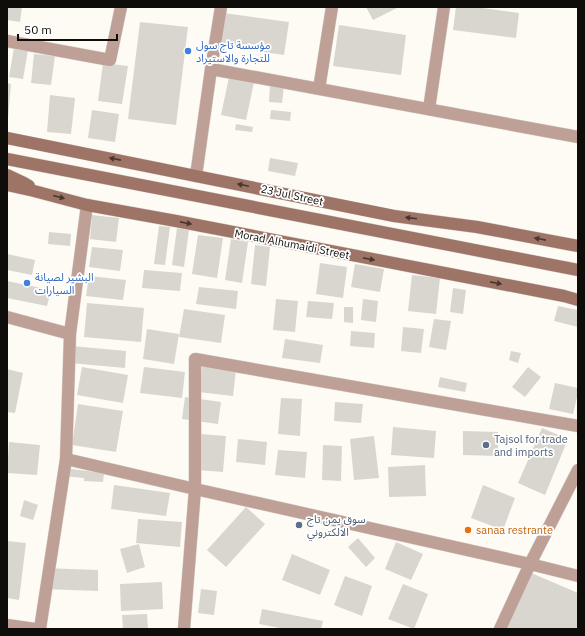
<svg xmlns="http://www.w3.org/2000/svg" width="585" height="636" viewBox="0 0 585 636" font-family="'IBM Plex Sans','Noto Sans Arabic',sans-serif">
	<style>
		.building { fill: #d9d6cf }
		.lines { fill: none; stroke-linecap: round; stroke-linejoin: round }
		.street-casing { stroke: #d8d5cf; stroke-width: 13 }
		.secondary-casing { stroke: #d8d5cf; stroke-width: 13 }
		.street { stroke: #bea097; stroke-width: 12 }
		.secondary { stroke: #9e7467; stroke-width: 12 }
		.oneway { fill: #48362f }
		.shop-dot { fill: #3f7fe0; stroke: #fff; stroke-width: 1.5 }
		.service-dot { fill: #5c6f8a; stroke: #fff; stroke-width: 1.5 }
		.food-dot { fill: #e8710a; stroke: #fff; stroke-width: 1.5 }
		.labels { text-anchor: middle; stroke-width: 3.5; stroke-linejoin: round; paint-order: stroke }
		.shop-label { font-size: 11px; fill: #366cbe; stroke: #fff; text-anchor: start }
		.street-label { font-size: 11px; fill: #0e0d0a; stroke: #fff }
		.service-label { font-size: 11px; fill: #4e5e75; stroke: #fff; text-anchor: start }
		.food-label { font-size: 11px; fill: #c56008; stroke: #fff; text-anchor: start }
	</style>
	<rect width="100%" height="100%" fill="#fefbf4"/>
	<path class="building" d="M7,7H22L20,22L7,20Z
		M366,7H399L373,20Z
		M456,7H475L519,13L516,38L453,30Z
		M217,12L289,22L284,55L212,45Z
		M140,22L188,27L176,125L128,119Z
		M339,25L406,35L401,75L333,66Z
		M14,48L28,50L23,79L9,77Z
		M34,54L55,56L51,85L31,83Z
		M103,63L128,66L122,104L98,101Z
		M229,77L254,82L246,120L221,115Z
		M7,83L11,84L8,118H7Z
		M270,84L284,85L282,103L269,102Z
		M50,95L75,98L71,134L47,132Z
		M92,110L119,114L115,142L88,138Z
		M271,110L291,112L290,121L270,119Z
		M236,124L253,127L252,132L235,130Z
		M270,158L298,163L295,176L268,171Z
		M92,215L119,218L116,242L90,239Z
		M159,226L170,227L165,265L154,264Z
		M177,228L189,230L184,267L172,265Z
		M49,232L71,234L70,246L48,244Z
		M198,235L223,238L217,278L192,274Z
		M231,239L248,242L242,283L225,280Z
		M255,245L270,247L266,286L251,284Z
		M92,247L123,250L120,271L89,267Z
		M7,254L35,260L32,275L7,270Z
		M320,263L347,267L343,298L316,294Z
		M355,264L384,269L380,292L351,287Z
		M144,270L182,273L180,291L142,288Z
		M412,275L440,278L436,314L408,311Z
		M89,276L126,280L123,300L86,296Z
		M7,281L51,290L47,306L7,298Z
		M199,287L238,291L236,309L196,304Z
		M453,288L466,290L463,314L450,312Z
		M276,299L298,301L295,332L273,330Z
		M363,299L378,301L376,322L361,320Z
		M308,301L334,303L332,319L306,317Z
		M87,303L144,308L141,342L84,337Z
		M558,306L578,310V327L554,321Z
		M344,307H353V323L344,322Z
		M184,309L225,315L221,343L179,337Z
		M434,319L451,321L446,350L429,347Z
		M403,327L424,329L421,353L401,351Z
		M147,329L179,334L174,364L143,359Z
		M351,331L375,333L374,348L350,346Z
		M285,339L323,345L320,363L282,358Z
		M72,346L126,351L125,368L70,363Z
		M511,351L521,353L518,363L509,360Z
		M202,365L236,370L233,396L198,392Z
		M82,367L128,375L123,403L77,395Z
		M144,367L185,372L182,398L140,393Z
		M528,367L541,377L525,397L512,387Z
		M7,369L23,373L15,413L7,412Z
		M440,377L467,383L465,392L438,387Z
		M555,383L578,388V393L573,414L549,409Z
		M185,397L221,402L218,424L182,419Z
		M281,398L302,399L300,436L278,434Z
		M335,402L363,404L361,423L334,421Z
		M78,404L123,411L116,452L72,445Z
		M393,427L436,431L434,458L391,455Z
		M542,428L568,439L545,495L518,483Z
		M463,431L498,432V456L463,455Z
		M200,434L226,436L223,472L197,470Z
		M374,436L379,478L354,480L350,439Z
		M238,439L267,442L265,465L236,462Z
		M9,442L40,445L37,475L7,473Z
		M323,445L342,446L341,481L322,480Z
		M278,450L307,452L305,478L275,475Z
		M425,465L426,496L389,497L388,467Z
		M63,468L104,473L103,482L84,481V478L62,476Z
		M114,485L170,493L166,516L111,509Z
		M483,485L515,498L503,530L471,518Z
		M24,500L38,505L33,520L20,516Z
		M246,507L265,524L226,567L207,550Z
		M138,519L182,522L180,547L136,543Z
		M358,538L375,558L366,567L348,547Z
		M7,541L26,543L19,600L7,598Z
		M396,542L423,554L411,580L385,569Z
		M139,544L145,567L127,573L120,549Z
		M292,554L330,570L320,595L282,580Z
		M43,568L98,570V591L43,589Z
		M529,572L578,593V629H505Z
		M345,576L372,586L362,616L334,605Z
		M162,582L163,609L121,611L120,584Z
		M403,584L428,594L414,629L388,619Z
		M201,589L217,591L214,615L198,613Z
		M262,609L323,621L321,629H285L259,624Z
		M147,614L148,629H123L122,615Z"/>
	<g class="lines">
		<g class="street-casing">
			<path id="street" d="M7,41L110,60L121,7
				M211,69L578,137
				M319,89L332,7
				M429,109L444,7
				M196,176L211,69L221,7
				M7,317L70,334
				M66,459L195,489L530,564L578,576
				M7,625L35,629
				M40,629L66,459L70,334L87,205
				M184,629L195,489V359L578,426
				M500,629L530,564L578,470"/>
		</g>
		<g class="secondary-casing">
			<path id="secondary" d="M7,138L394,216L477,227L578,246
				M7,159L578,270
				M7,175L24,183L29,186
				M7,185L34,191L87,205L176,221L564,296L578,300"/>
		</g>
		<use href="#street" class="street"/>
		<use href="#secondary" class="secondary"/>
	</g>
	<defs><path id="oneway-solid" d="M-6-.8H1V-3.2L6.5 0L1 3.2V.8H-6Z"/></defs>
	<g class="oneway">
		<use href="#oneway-solid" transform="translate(115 159) rotate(-169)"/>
		<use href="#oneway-solid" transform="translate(243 185) rotate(-168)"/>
		<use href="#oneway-solid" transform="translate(59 197) rotate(15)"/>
		<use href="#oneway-solid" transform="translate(411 218) rotate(-173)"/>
		<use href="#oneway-solid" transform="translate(186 223) rotate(11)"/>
		<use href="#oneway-solid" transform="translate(540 239) rotate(-169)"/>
		<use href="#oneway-solid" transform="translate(369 259) rotate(11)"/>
		<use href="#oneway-solid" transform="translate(496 283) rotate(11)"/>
	</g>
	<g class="shop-dot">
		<circle cx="188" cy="51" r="4"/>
		<circle cx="27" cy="283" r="4"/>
	</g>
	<g class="service-dot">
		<circle cx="486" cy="445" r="4"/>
		<circle cx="299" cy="525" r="4"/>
	</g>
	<circle class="food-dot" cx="468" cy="530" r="4"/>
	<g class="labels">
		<g class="shop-label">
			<text x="196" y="49">مؤسسة تاج سول<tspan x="196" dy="13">للتجارة والاستيراد</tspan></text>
			<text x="35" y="281">البشير لصيانة<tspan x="35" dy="13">السيارات</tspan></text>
		</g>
		<g class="street-label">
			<text transform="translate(292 195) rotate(12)" y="4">23 Jul Street</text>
			<text transform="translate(292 244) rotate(11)" y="4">Morad Alhumaidi Street</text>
		</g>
		<g class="service-label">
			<text x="494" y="443">Tajsol for trade<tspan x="494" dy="13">and imports</tspan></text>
			<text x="307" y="523">سوق يمن تاج<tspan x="307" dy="13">الالكتروني</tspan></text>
		</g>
		<g class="food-label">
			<text x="476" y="534">sanaa restrante</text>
		</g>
	</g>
	<rect width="585" height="636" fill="none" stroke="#0e0d0a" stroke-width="16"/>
	<path d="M18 34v6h99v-6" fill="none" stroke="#0e0d0a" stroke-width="2"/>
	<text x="24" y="34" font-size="12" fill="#0e0d0a" stroke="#ffffff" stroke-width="3" paint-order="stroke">50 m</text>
</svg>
